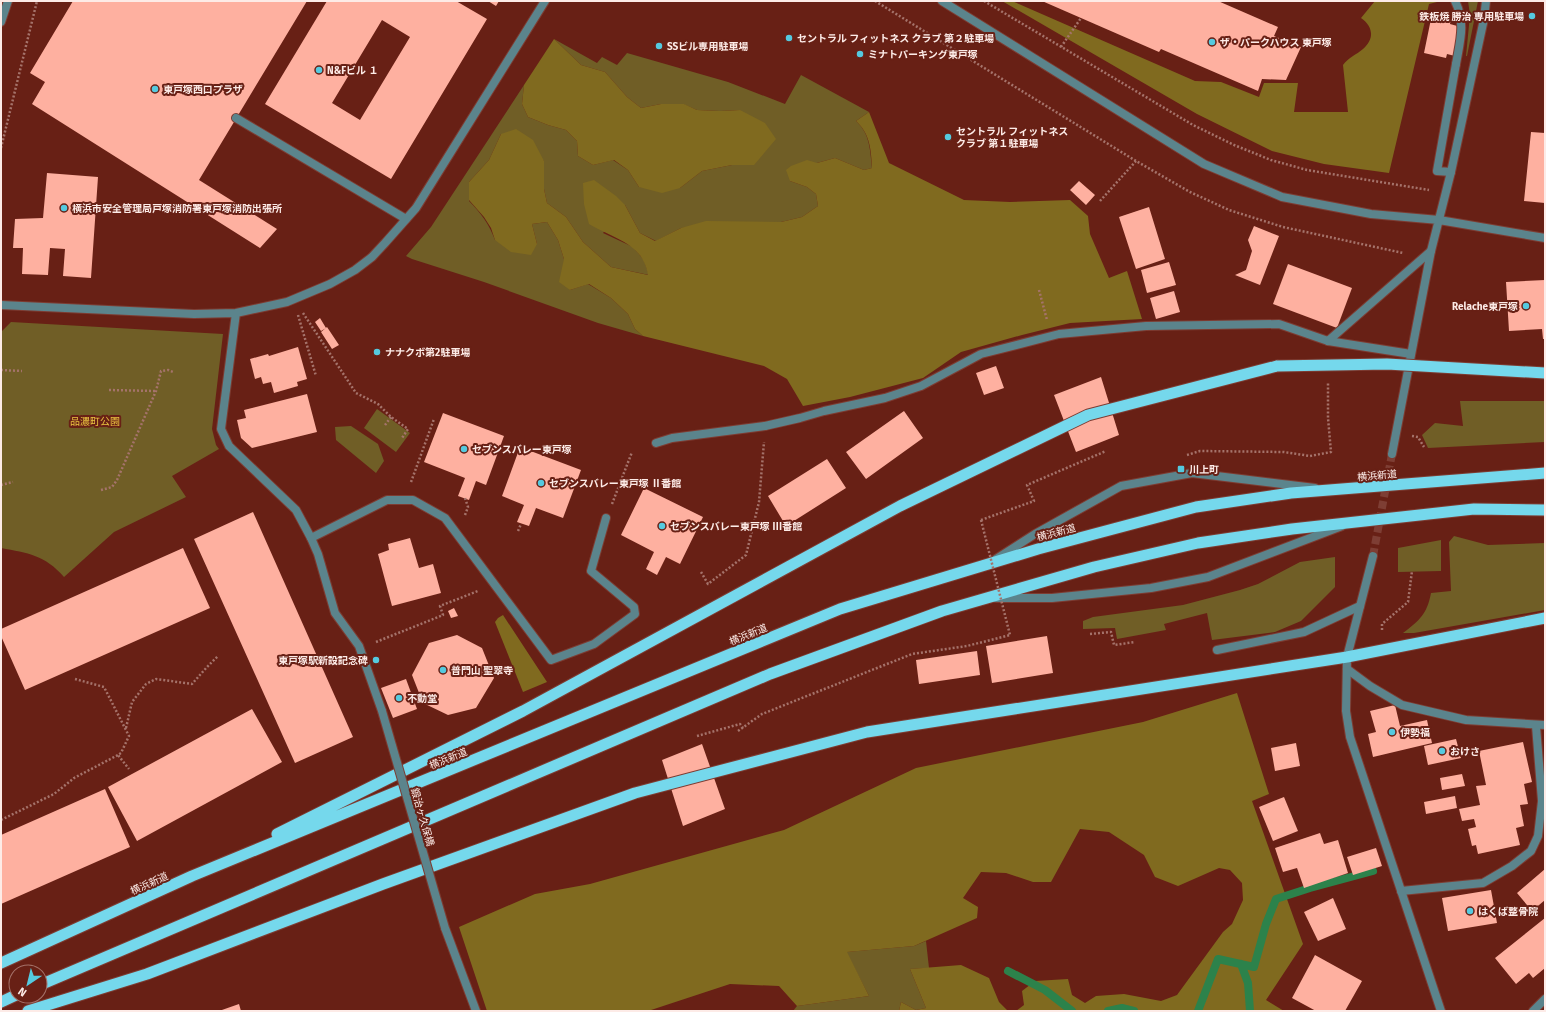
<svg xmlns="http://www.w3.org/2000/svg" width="1546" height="1012" viewBox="0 0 1546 1012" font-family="'Fira Sans','Noto Sans JP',sans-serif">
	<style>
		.green { fill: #705e26 }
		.forest { fill: #806a1f }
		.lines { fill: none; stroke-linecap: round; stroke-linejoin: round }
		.stream { stroke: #2c824b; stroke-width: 8 }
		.building { fill: #feb0a0; fill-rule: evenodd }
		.tertiary-tunnel { stroke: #7e3e34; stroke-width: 8; stroke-dasharray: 8 4; stroke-linecap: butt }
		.service-casing { stroke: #7d3c32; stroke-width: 10 }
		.pedestrian-casing { stroke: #7d3c32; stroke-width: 10 }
		.minor-casing { stroke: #7d3c32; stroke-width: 10 }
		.tertiary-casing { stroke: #7d3c32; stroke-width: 10 }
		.trunk-casing { stroke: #7d3c32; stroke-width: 13 }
		.path { stroke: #a5736b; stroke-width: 2.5; stroke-dasharray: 2 2; stroke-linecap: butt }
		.service { stroke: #5b848c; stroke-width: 8 }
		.pedestrian { stroke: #5b848c; stroke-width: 8 }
		.minor { stroke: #5b848c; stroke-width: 8 }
		.tertiary { stroke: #5b848c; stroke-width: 8 }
		.trunk { stroke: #75d8ec; stroke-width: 11 }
		.pedestrian-bridge-casing { stroke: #7d3c32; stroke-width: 10; stroke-linecap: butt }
		.trunk-bridge-casing { stroke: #7d3c32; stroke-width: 13; stroke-linecap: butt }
		.path-bridge { stroke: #a5736b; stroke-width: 2.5; stroke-dasharray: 2 2; stroke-linecap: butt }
		.pedestrian-bridge { stroke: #5b848c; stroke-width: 8 }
		.trunk-bridge { stroke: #75d8ec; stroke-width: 11 }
		.poi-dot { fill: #55cadf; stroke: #682015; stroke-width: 1.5 }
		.labels { text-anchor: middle; stroke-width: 4; stroke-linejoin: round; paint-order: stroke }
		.poi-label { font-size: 10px; font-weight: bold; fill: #fdebe7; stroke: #682015; text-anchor: start }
		.park-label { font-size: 10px; fill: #eac441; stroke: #682015 }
		.street-label { font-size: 10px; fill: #fdebe7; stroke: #682015 }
	</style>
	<rect width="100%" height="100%" fill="#682015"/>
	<path class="green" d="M1468,1H1478L1467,56H1466L1470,15Z
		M554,39L597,63L602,57L617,65L627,53L728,82L785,104L801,75L869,112L856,121C870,134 870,149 872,168L864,170L835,158L817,163L790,181L807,187L816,194L818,206L802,217L781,222L681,228L656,241L640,233L625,205L603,233L633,247L644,260L649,275L611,267L583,242L566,217L547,203L544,189V161L501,134L489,160L469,182V201C481,213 489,224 495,240L537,244L532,224L547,222L558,240L564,259L570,290L588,284L611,298L628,314L635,329L643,336L598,323L484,282L412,259L406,256L431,227L524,85L522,104L528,117L548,125L566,130L577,141L578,156L593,165L613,160L628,170L639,187L680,188L702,171L732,165H754L740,110L720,111L697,110L683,104H661L641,108L627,97L605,72L581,65Z
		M11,322L223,334L212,429L216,445L219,449L172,476L186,497L114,532L64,577C45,555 28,553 1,548V332Z
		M1460,401H1545V442L1428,448L1422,435L1435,423L1463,426Z
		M377,409L410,433L396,452L364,428Z
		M351,426L378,444L384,461L376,473L336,440L335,427Z
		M1454,536L1488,545L1545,543V610L1414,633H1403C1420,620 1427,614 1431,593L1451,591L1449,542Z
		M1441,540V571L1398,572V548Z
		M1335,557V587L1301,621L1275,632L1212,640L1207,613L1164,624L1166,630L1117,639L1115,628L1083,629V621L1093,617L1183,605L1240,590L1258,584L1300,562Z
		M926,941L929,968L910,969L926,1008L916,1010L901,1002L899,1011H793L797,1006L869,996L846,952L914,946Z"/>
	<path class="forest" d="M1002,1H1012L1195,81L1221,82L1259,97L1264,83H1298L1294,112H1348L1343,65C1349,57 1356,55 1363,49C1375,39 1373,26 1361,18L1375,1H1441L1429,4L1389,173L1324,164L1272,151L1197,114Z
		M554,39L581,65L605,72L627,97L641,108L661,104H684L697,110L720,111L740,110L765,123L776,139L754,165H732L702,171L680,188L662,193L639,187L628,170L614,160L593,165L578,156L577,141L566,130L548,125L528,117L522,104L524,85Z
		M869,112L889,163L964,200L1010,202L1070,200L1088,216L1090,234L1109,278L1127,271L1142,319L1070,323L1022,335L961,352L923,378L850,397L803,406L787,379L764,366L643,336L635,329L628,314L611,298L589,284L570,290L559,282L564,259L558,240L547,222L532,224L537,244L531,255L511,252L495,240L491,228L484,217L469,200V182L489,160L501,134L516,129L533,140L544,161V189L547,203L566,217L583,242L611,267L648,275C643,243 614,239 589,224L584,204L583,183L594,180L616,196L625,205L640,233L655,241L681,228L706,221L781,222L802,217L818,206L816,194L807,187L790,181L786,170L791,166L807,160L817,163L835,158L864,170L872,168C871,149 870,134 856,121Z
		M503,615L547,682L523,692L495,622L498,618Z
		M1237,693L1269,794L1252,801L1303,944L1266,1000L1284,1011H1016L1024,1005L1022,991L1035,981L1068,979L1072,995L1085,1003L1096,996L1124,994L1161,1001L1177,995L1223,932L1232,924L1243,900L1242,883L1230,870L1219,868L1178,886L1155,877L1144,855L1109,832L1080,829L1051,882H1033L1006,873L981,872L963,898L978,907L977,918L914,946L847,952L869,996L797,1006L779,986L730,984L648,1011H487L459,927L535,894L590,884L784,830L916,768L1143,722Z
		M961,965L989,978L999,1002L1008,1011H899L901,1002L916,1010L926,1008L910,969Z"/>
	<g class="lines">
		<path class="stream" d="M1241,964L1248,983L1250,1011
			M1008,971L1045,990L1072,1011
			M1108,1011L1122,1008L1134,1011
			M1198,1011L1218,959L1254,967L1266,924L1276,899L1310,888L1373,871"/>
	</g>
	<path class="building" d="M73,1H307L199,180L277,229L260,248L32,104L45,82L30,73Z
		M327,1H456L487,19L391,179L265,104ZM382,20L410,37L360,120L332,103Z
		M488,1H499L496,6Z
		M1042,1H1218L1278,27L1274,36L1301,47L1286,80L1262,79L1258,91L1161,49L1159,52Z
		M1432,14L1451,18L1450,24L1461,27L1455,56L1447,54L1446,58L1424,53Z
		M1531,132L1545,133V203L1524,201Z
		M47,173L98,177L91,278L63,276L65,249L50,248L48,275L22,274L23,248H13L15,219L43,218Z
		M1079,181L1095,195L1086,205L1070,190Z
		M1149,207L1165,259L1136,269L1119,217Z
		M1254,226L1279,236L1260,285L1235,275L1246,270L1252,251L1248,240Z
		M1169,262L1176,285L1147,293L1141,270Z
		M1288,264L1352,288L1337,328L1273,304Z
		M1545,280V339H1543L1542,329L1509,331L1506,282Z
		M1174,291L1180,312L1156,319L1150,298Z
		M320,318L326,328L321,331L315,322Z
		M327,327L339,345L332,349L321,332Z
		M298,347L307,379L297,382L298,386L274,393L271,382L263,384L261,377L255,379L250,359L268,354L269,356Z
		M996,366L1004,388L984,395L976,373Z
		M1101,377L1119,435L1076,452L1054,395Z
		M307,394L317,432L252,448L241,438L237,420L246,418L244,410Z
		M904,411L923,438L866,479L846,452Z
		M443,413L504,436L486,485L476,481L469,500L458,496L465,478L424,462Z
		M520,447L581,470L563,518L536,508L529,526L517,522L524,505L502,496Z
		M827,459L846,488L786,526L768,496Z
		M644,488L703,517L680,564L666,557L657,575L646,569L654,552L621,535Z
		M253,512L353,737L295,763L194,539Z
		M410,538L419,568L433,564L441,593L392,606L378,554L389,550L388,544Z
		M183,548L210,608L25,690L1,636V629Z
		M454,608L458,616L451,618L448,611Z
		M457,635L482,648L494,678L476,708L448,715L423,703L412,675L429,643Z
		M1047,636L1053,673L992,683L986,646Z
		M977,651L980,675L919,684L916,660Z
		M406,679L417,709L393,718L381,688Z
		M1395,705L1400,726L1427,720L1432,743L1373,757L1368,734L1376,732L1370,711Z
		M252,709L282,762L137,841L108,787Z
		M1456,739L1461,758L1428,765L1424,746Z
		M1523,742L1532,782L1524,784L1528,804L1520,805L1524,826L1516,828L1520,845L1478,854L1476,845L1472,846L1468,829L1476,827L1474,819L1462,821L1459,809L1480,805L1476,786L1486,785L1479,751Z
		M1296,743L1300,766L1275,771L1271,748Z
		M702,744L725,809L683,826L662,760Z
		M1462,774L1465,786L1442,790L1440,778Z
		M105,789L130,847L1,904V835Z
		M1455,796L1457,808L1426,814L1424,802Z
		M1284,797L1298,831L1273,841L1259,807Z
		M1320,833L1324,844L1338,840L1348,873L1304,888L1297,868L1283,872L1275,848Z
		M1376,848L1382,866L1353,875L1347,857Z
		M1545,869V900L1532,911L1517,893Z
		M1491,890L1497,923L1448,931L1442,898Z
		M1333,898L1346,929L1318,941L1304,912Z
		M1545,918V968L1533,978L1529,973L1516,984L1495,958Z
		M1315,955L1362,981L1345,1011H1316L1292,998Z
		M239,1004L241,1011H219Z"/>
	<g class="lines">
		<path class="tertiary-tunnel" d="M1373,556L1392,454"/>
		<g class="service-casing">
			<path id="service" d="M1451,172L1437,171L1456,64
				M1328,341L1431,251
				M656,443L672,438L765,426
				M311,538L387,500H413L445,518L551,660L594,644L635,614L634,607L591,571L606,518
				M996,559L1035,534L1121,486L1192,473L1315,488
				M996,598H1052L1151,588L1208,577L1342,526
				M1217,650L1304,632L1360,606"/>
		</g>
		<g class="pedestrian-casing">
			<path id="pedestrian" d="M236,118L406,219"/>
		</g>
		<g class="minor-casing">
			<path id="minor" d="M1455,1C1466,23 1460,41 1456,64
				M1,305L194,314L236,313L287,302L330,284L355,270L372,257L385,243L416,208L545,1
				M236,313L221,429L229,446L296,510L311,538L318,554L335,613L359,646L382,711
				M765,426L800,418L824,411L885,398L921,386L981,354L1059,334L1146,326L1279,324L1328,341L1411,354
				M1347,669L1370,686L1402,705L1466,720L1545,725
				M1401,891L1483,883L1512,866L1531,851L1538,836L1542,801L1536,726
				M445,928L476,1011
				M1533,1011L1545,999"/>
		</g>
		<g class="tertiary-casing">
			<path id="tertiary" d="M942,1L1204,164L1282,197L1371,214L1439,220L1545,238
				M1,22L8,1
				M1392,454L1431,251L1451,172L1484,19L1486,1
				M1373,556L1347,657L1346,711L1350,737L1441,1011"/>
		</g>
		<g class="trunk-casing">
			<path id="trunk" d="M277,834L523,711L900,506L1088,415L1277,366
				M1,963L192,876L840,609L1038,549L1196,507L1291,493L1545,473
				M40,985L770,674L942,611L1094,567L1198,543L1292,529L1474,509L1545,510
				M1,1002L16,995
				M28,1011L147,974L383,884L635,793L867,732L1347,657L1545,618"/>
		</g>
		<path class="path" d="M875,1L1136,161L1190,192L1229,210L1283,227L1403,253
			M984,1L1193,125L1234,145L1271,160L1307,170L1429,190
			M1061,47L1081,18
			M1,148L37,1
			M1100,201L1136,161
			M1039,290L1047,320
			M303,313L356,393L378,404L391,417L408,429L402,438
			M298,315L316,376
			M1,370L22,371
			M109,390L156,391
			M385,425L391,417
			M1412,436L1418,437L1424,447
			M1187,455L1200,451L1284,452L1310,456L1331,452L1328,418V383
			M411,482L434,419
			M1,485L13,482
			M101,490L112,487L117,480L156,391L161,371L168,370L173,372
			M612,504L632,452
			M465,515L468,507L465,498
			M981,520L1034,501L1027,485L1106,451
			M518,531L521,524
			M701,572L708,584L746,555L759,502L764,442
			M1382,630V624L1408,602L1412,571
			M1090,634L1111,632L1114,645L1135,642
			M376,642L443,615L440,606L478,591
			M75,679L104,687L129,736L121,753L118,755L129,769
			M126,728L132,702L146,684L156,679L192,684L207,667L218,656
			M738,731L762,714L912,654L967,646L1010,635
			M697,736L740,724L743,728
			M1,820L54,794L74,778L118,755"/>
		<use href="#service" class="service"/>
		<use href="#pedestrian" class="pedestrian"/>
		<use href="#minor" class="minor"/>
		<use href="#tertiary" class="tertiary"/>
		<use href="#trunk" class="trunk"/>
		<g class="pedestrian-bridge-casing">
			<path id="pedestrian-bridge" d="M382,711L445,928"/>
		</g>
		<g class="trunk-bridge-casing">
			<path id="trunk-bridge" d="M1277,366L1387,364L1545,373"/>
		</g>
		<path class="path-bridge" d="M981,520L1010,635"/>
		<use href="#pedestrian-bridge" class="pedestrian-bridge"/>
		<use href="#trunk-bridge" class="trunk-bridge"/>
	</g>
	<g class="poi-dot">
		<circle cx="1532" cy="16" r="4"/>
		<circle cx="789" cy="38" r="4"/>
		<circle cx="1212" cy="42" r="4"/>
		<circle cx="659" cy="46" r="4"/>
		<circle cx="860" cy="54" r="4"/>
		<circle cx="319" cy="70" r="4"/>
		<circle cx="155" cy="89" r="4"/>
		<circle cx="948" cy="137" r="4"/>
		<circle cx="64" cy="208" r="4"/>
		<circle cx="1526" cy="306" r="4"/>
		<circle cx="377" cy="352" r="4"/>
		<circle cx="464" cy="449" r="4"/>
		<rect x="1177" y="465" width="8" height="8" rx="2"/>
		<circle cx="541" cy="483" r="4"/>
		<circle cx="662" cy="526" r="4"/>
		<circle cx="376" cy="660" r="4"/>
		<circle cx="443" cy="670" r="4"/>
		<circle cx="399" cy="698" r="4"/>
		<circle cx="1392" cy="732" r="4"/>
		<circle cx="1442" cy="751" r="4"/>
		<circle cx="1470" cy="911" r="4"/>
	</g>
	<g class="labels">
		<g class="poi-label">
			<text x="1524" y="20" text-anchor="end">鉄板焼 勝治 専用駐車場</text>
			<text x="797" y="42">セントラル フィットネス クラブ 第２駐車場</text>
			<text x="1220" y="46">ザ・パークハウス 東戸塚</text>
			<text x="667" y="50">SSビル専用駐車場</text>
			<text x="868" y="58">ミナトパーキング東戸塚</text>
			<text x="327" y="74">N&amp;Fビル １</text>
			<text x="163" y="93">東戸塚西口プラザ</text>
			<text x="956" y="135">セントラル フィットネス<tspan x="956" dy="12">クラブ 第１駐車場</tspan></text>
			<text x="72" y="212">横浜市安全管理局戸塚消防署東戸塚消防出張所</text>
			<text x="1518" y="310" text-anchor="end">Relache東戸塚</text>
			<text x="385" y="356">ナナクボ第2駐車場</text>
			<text x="472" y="453">セブンスバレー東戸塚</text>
			<text x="1189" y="473">川上町</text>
			<text x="549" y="487">セブンスバレー東戸塚 Ⅱ番館</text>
			<text x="670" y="530">セブンスバレー東戸塚 Ⅲ番館</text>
			<text x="368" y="664" text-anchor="end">東戸塚駅新設記念碑</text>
			<text x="451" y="674">普門山 聖翠寺</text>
			<text x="407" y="702">不動堂</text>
			<text x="1400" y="736">伊勢福</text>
			<text x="1450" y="755">おけさ</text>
			<text x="1478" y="915">はくば整骨院</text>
		</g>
		<g class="park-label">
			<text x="95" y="425">品濃町公園</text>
		</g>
		<g class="street-label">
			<text transform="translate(1377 475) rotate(-5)" y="4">横浜新道</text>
			<text transform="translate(1056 532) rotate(-15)" y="4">横浜新道</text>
			<text transform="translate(748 634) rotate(-22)" y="4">横浜新道</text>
			<text transform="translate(448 758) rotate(-22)" y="4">横浜新道</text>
			<text transform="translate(423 817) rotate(74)" y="4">鍛治ヶ久保橋</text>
			<text transform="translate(149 883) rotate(-24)" y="4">横浜新道</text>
		</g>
	</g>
	<rect width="1546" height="1012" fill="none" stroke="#fdebe7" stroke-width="4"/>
	<g transform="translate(28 984) rotate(215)"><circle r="19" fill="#682015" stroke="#a47169"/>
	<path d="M0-3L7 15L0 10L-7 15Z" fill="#55cadf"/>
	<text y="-6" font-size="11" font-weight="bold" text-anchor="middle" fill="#fdebe7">N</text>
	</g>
</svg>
